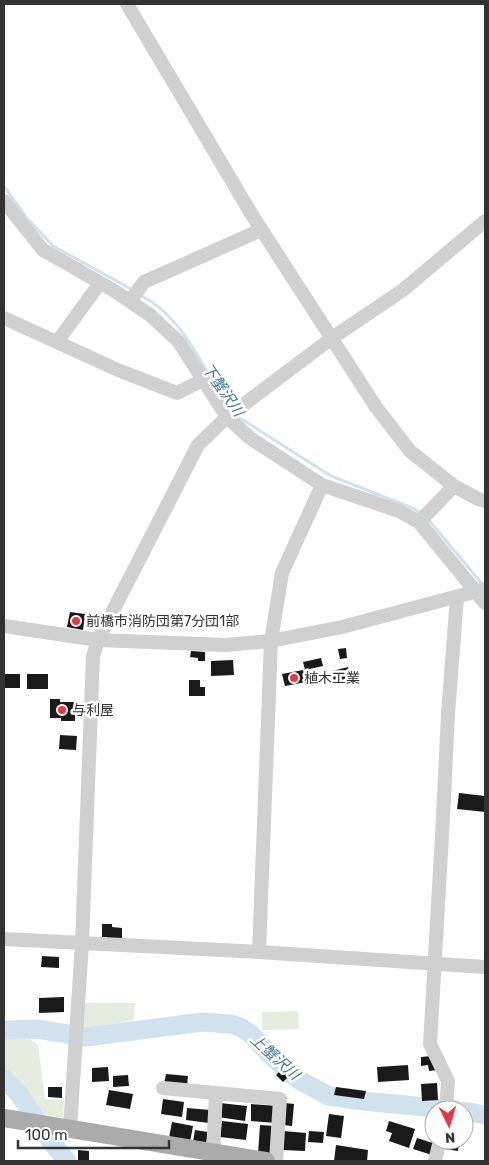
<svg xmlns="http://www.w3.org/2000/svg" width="489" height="1165" viewBox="0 0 489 1165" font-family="Rubik,'Noto Sans JP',sans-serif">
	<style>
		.green { fill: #e6ecdf }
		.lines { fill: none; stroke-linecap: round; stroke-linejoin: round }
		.stream { stroke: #cfe2ee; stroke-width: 3 }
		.river { stroke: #cfe2ee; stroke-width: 19 }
		.building { fill: #1a1a1a }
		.minor { stroke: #d0d0d0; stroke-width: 14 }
		.major { stroke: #ababab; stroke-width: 18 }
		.poi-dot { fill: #e63946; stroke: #fff; stroke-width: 2 }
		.labels { text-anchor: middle; stroke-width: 5; stroke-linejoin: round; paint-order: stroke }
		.poi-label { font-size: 14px; fill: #333; stroke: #fff; text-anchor: start }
		.water-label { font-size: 15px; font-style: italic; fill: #3f7597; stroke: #fff }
	</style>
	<rect width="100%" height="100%" fill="#fff"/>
	<path class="green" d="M83,1003H135L134,1020L89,1028L81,1027Z
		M298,1011L299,1029L262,1030V1012Z
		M22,1033L38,1045L45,1099L64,1100L63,1118L41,1114L25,1093L4,1073V1035Z"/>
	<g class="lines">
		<path class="stream" d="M4,186L26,217L53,246L133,290
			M140,295C189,320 200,371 233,409
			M237,414L240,418L331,476L415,509L421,514
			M428,519L483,585"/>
		<path class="river" d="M4,1030L37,1029L86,1037L202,1022L231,1024L240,1027L251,1034L269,1054L299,1080L329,1096L363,1101L456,1110
			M4,1079L19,1094L49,1139L67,1161
			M464,1111L485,1115"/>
	</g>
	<path class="building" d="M70,612L85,614L83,630L67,627Z
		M346,648L347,658L340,659L338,649Z
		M191,651L205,652V661H198V658L190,657Z
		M321,658L323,666L305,670L303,662Z
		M233,660L234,675L211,676V661Z
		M348,667L351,678L334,682L332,671Z
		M303,670L306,682L285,686L282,674Z
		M4,674H20V688H4Z
		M27,674H48V689H27Z
		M189,680H200V687H205V696H189Z
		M50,699H60V702H75V721H61V718H50Z
		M60,735L77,736L76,750L59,749Z
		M459,793L485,796V812L457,809Z
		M102,924H112V927L122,928V939H107V937H102Z
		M42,956L59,957V968L41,967Z
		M64,997V1012L39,1013V998Z
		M432,1056L437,1070L429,1071L428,1065L421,1066V1057Z
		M408,1065L409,1080L378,1082L377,1067Z
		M108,1067L109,1081L92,1082V1068Z
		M282,1069L289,1076L283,1082L276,1075Z
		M166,1074L188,1076L187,1086L164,1084Z
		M128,1075L129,1086L113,1087V1076Z
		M437,1083L438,1100L422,1101L421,1084Z
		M48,1087H62V1098L48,1097Z
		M336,1087L366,1091L364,1099L334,1095Z
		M109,1090L133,1094L130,1109L106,1105Z
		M163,1099L184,1102L182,1117L161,1114Z
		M220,1103L247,1106L245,1121L218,1117Z
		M285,1103L294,1104L292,1126L283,1125Z
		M251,1104L277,1106L276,1123L251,1121Z
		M187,1108L210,1110L209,1123L186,1120Z
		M329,1114L344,1116L341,1138L326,1136Z
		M222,1121L248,1124L246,1140L220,1137Z
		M389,1121L415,1129L409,1148L389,1141L392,1133L386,1131Z
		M172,1122L193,1126L190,1142L169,1138Z
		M260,1125L275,1126L272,1155L258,1154Z
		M195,1130L208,1132L206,1144L193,1142Z
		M283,1131L306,1133L305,1151L282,1150Z
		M309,1131L324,1132L323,1143L308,1142Z
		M417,1138L436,1144L432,1155L413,1149Z
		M447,1140L459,1142L458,1151L445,1149Z
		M336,1145L368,1150L367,1161H334Z
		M78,1150L89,1151V1161H78Z"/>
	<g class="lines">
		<path class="minor" d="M127,4L252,215L376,407L410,451L454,486L478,499L485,501
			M4,201L43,250L113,290L150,315L179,342L227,417L250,438L322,485L399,511L419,522L485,603
			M130,301L144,282L261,230
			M4,318L118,370L177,393L203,380
			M57,342L100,283
			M419,522L454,486
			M4,626L98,640L226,645L271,641L342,627L485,589
			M4,939L259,952L485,967
			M259,952L271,641L282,573L322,485
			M163,1088L216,1093L213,1153
			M216,1093L280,1099L276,1161
			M446,1110L448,1081L430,1044L443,818L448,714L457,597
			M70,1129L82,943L93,656L98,640L198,445L227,417L332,338L403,290L485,221
			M435,1161L440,1140"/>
		<path class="major" d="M4,1118L266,1161"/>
	</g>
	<g class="poi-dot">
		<circle cx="76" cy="621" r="5"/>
		<circle cx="294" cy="678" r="5"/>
		<circle cx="62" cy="710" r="5"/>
	</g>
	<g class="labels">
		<g class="poi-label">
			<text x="86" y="626">前橋市消防団第7分団1部</text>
			<text x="304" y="683">植木工業</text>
			<text x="72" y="715">与利屋</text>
		</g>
		<g class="water-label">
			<text transform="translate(223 390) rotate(55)" y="5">下蟹沢川</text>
			<text transform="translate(275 1057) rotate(42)" y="5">上蟹沢川</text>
		</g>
	</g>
	<rect width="489" height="1165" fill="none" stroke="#333333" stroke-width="10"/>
	<g transform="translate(449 1125) rotate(175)"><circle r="24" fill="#ffffff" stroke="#adadad"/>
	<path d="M0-4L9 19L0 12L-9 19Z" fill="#e63946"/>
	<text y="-8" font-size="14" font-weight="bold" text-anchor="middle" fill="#333333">N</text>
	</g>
	<path d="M18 1140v8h151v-8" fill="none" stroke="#333333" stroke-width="2.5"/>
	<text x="25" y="1140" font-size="15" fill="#333333" stroke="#ffffff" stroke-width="4" paint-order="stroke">100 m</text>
</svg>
